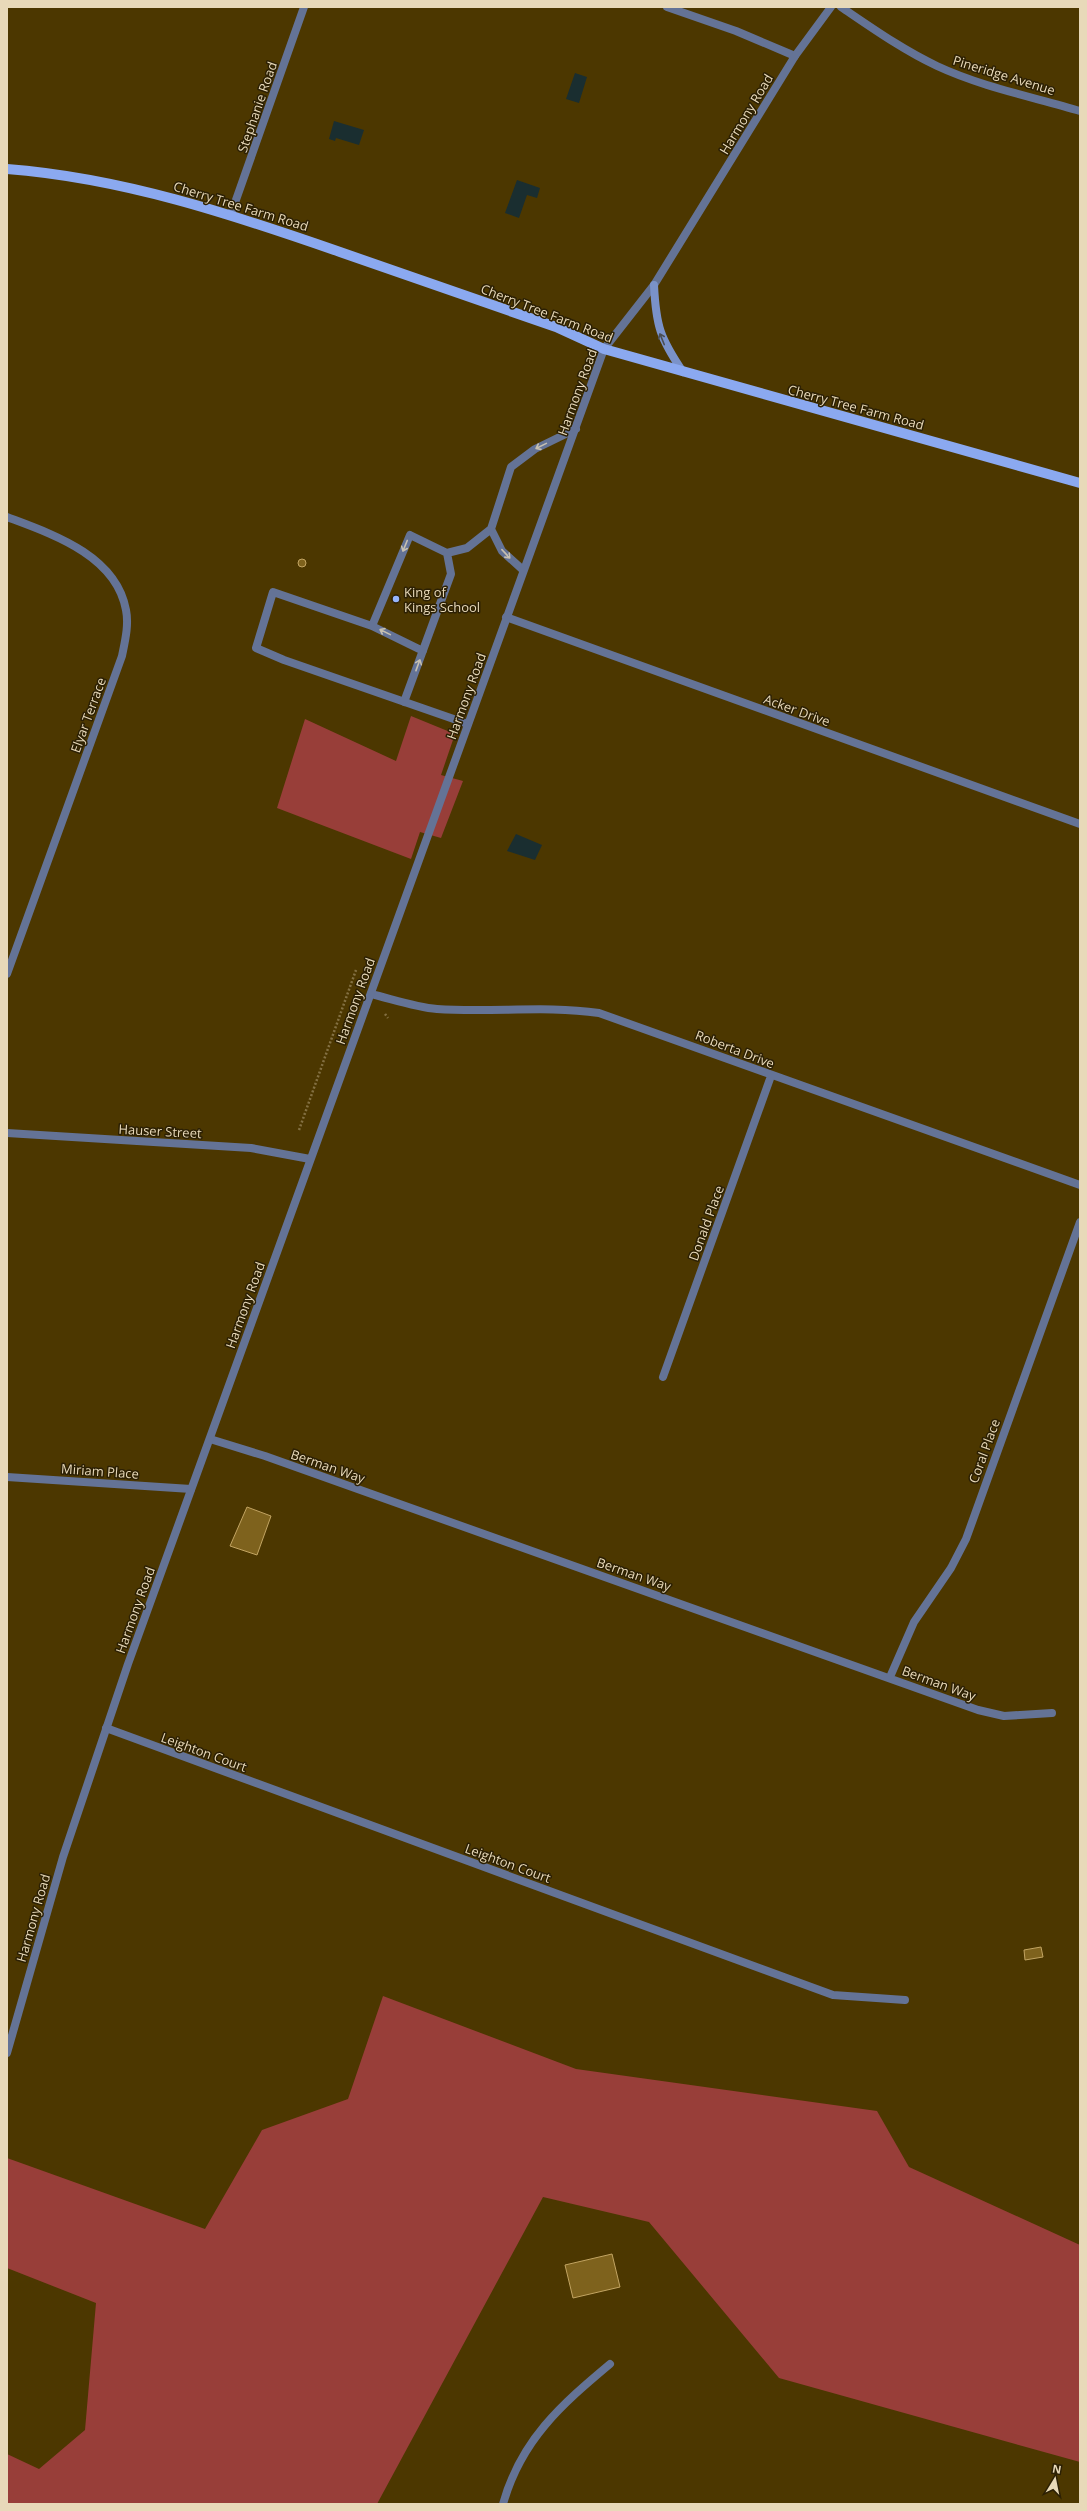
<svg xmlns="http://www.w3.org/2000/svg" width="1087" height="2511" viewBox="0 0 1087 2511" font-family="'Open Sans',sans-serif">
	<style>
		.green { fill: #983e39 }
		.water { fill: #1a2e30 }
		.building { fill: #7e621d; stroke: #c2a462 }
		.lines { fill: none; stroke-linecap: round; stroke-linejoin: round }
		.path { stroke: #837042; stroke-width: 2.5; stroke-dasharray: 2 2; stroke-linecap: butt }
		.service { stroke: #647396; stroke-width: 8 }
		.minor { stroke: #647396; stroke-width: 8 }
		.tertiary { stroke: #647396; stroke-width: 8 }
		.secondary { stroke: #7a92c9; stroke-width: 8 }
		.primary { stroke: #8ba9f0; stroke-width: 10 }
		.oneway { stroke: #4b4e53 }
		.oneway2 { stroke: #c7c0b0 }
		.poi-dot { fill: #97b6fd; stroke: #2c2004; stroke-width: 1.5 }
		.labels { text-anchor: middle; stroke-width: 3; stroke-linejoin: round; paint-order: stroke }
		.street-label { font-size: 13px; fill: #e8d9b9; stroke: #2c2004 }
		.poi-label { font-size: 13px; fill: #e8d9b9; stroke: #2c2004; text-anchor: start }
	</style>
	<rect width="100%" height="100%" fill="#4c3700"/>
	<path class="green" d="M411,716L455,734L441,775L463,781L441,838L420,832L411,859L277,808L305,719L396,761Z
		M383,1996L576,2069L877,2111L909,2167L1080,2245V2462L779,2378L649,2222L543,2197L377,2504H7V2454L39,2469L85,2430L96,2303L7,2268V2158L205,2229L262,2130L348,2099Z"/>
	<path class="water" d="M575,73L587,77L579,103L566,99Z
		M334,121L364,130L359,145L336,138L335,141L329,139Z
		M517,180L540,188L537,198L527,195L519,218L505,213Z
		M516,834L542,845L535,860L507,851Z"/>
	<path class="building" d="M298 563a4 4 0 1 1 8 0a4 4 0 1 1-8 0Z
		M247,1507L271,1516L257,1555L230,1546Z
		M1041,1947L1043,1957L1025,1960L1024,1950Z
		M612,2254L620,2287L573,2298L565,2265Z"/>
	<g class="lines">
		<path class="path" d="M385,1014L388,1018
			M299,1130L356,970"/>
		<path class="service" d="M523,570L502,551L491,529L511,467L535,449L576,429
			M372,626L410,535L447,553L467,548L491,529
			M423,651L372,626L273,592L256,648L284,660L468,724
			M404,702L451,574L447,553"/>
		<path class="minor" d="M667,7L736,31L795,56
			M841,7C872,28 903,50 937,66C982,87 1033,97 1080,111
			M231,214L304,7
			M7,517C52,534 116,555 126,610C129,625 125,641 122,656L7,974
			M506,617L1080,824
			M371,994C392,999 415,1007 437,1009C491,1013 545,1005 599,1013L1080,1185
			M7,1133L251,1148L310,1159
			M663,1377L771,1076
			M210,1439L265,1456L978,1710L1004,1716L1052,1713
			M7,1477L191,1489
			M890,1677L914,1622L951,1568L966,1539L1080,1222
			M106,1728L833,1995L905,2000
			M503,2504C521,2440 561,2405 610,2364"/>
		<path class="tertiary" d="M7,2053L63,1857L128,1664L604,349L654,285L795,56L831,7"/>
		<path class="secondary" d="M654,285C656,326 660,338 683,372"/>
		<path class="primary" d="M7,169C123,178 231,214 340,252C412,277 484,302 556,327L604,349L1080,483"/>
	</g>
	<defs><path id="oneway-shaft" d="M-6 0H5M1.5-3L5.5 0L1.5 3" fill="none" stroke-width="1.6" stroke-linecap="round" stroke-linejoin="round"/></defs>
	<use class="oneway" href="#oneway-shaft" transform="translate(662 339) rotate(-112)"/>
	<g class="oneway2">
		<use href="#oneway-shaft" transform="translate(541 446) rotate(154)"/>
		<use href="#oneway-shaft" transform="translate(405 546) rotate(112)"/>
		<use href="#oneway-shaft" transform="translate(506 554) rotate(47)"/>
		<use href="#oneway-shaft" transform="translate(385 632) rotate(-154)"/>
		<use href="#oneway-shaft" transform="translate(418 665) rotate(-70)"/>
	</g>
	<circle class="poi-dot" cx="396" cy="599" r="4"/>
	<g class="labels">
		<g class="street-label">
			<text transform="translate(1004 75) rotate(17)" y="5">Pineridge Avenue</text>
			<text transform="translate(257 107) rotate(-71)" y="5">Stephanie Road</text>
			<text transform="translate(746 114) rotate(-59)" y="5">Harmony Road</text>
			<text transform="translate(241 206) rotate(17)" y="5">Cherry Tree Farm Road</text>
			<text transform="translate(547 313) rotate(21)" y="5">Cherry Tree Farm Road</text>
			<text transform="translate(577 392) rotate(-70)" y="5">Harmony Road</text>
			<text transform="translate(856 407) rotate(15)" y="5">Cherry Tree Farm Road</text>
			<text transform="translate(466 696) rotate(-70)" y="5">Harmony Road</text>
			<text transform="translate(797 710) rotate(20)" y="5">Acker Drive</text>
			<text transform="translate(88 715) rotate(-70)" y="5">Elyar Terrace</text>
			<text transform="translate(355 1001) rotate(-70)" y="5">Harmony Road</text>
			<text transform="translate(735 1049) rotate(21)" y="5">Roberta Drive</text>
			<text transform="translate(160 1131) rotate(3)" y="5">Hauser Street</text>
			<text transform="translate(706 1223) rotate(-70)" y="5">Donald Place</text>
			<text transform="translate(245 1305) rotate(-70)" y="5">Harmony Road</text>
			<text transform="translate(984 1451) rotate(-70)" y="5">Coral Place</text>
			<text transform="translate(328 1466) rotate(19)" y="5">Berman Way</text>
			<text transform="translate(100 1471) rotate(4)" y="5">Miriam Place</text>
			<text transform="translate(634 1574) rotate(19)" y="5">Berman Way</text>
			<text transform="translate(135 1610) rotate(-70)" y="5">Harmony Road</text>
			<text transform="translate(939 1683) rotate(20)" y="5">Berman Way</text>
			<text transform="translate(204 1752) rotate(20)" y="5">Leighton Court</text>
			<text transform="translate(508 1863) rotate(20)" y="5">Leighton Court</text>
			<text transform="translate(33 1918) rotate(-74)" y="5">Harmony Road</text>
		</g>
		<g class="poi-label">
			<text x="404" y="597">King of<tspan x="404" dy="15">Kings School</tspan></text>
		</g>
	</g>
	<rect width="1087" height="2511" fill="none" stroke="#e8d9b9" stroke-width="16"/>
	<g transform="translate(1055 2479) rotate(10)" stroke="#2c2004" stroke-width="3" paint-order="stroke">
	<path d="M0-3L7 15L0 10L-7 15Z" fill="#e8d9b9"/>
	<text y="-6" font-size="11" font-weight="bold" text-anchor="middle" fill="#e8d9b9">N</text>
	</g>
</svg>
